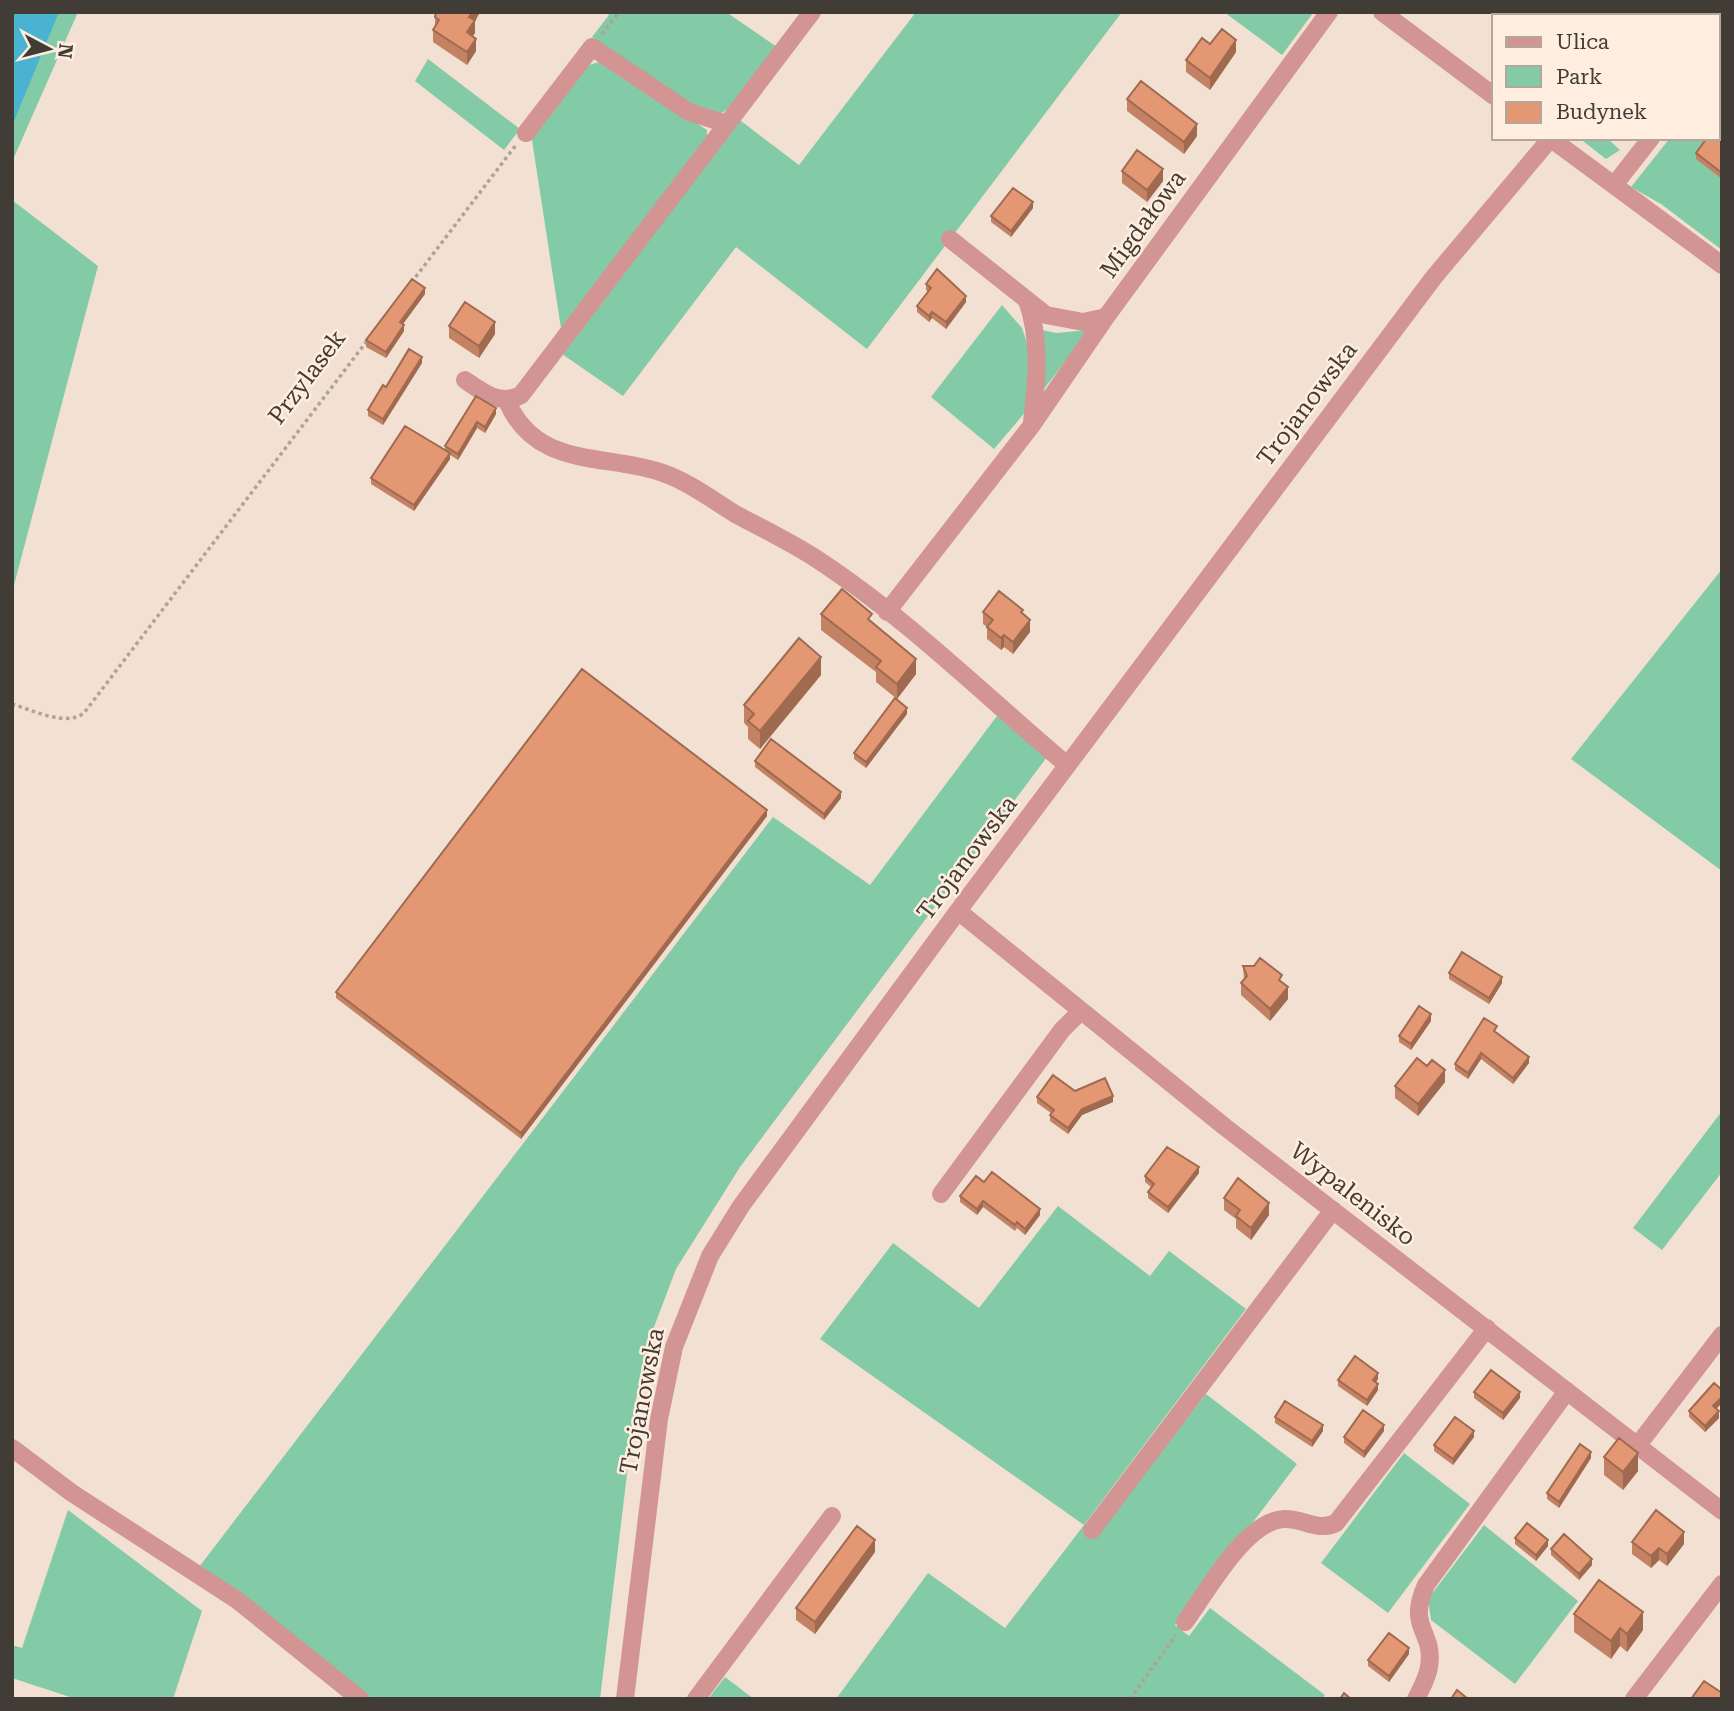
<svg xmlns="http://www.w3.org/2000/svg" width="1734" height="1711" viewBox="0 0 1734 1711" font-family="'Roboto Serif',serif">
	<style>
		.green { fill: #83cba7 }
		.water { fill: #4ab3d1 }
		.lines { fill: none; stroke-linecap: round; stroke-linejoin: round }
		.path { stroke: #afa297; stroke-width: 3.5; stroke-dasharray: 3.5 3.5; stroke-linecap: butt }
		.minor { stroke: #d29594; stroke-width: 18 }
		.wall { fill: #c38263 }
		.shaded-wall { fill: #9f6a50 }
		.building { fill: #e39773; stroke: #9f6a50; stroke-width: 2 }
		.labels { text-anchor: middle; stroke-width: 5; stroke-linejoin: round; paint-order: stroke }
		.street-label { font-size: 24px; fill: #423c36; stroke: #ffeedf }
	</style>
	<rect width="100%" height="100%" fill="#f2e0d2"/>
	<path class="green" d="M12,12H78L12,162Z
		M606,12H726L777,47L737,102L722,113L692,107L592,37L609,15Z
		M916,12H1122L867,349L736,247L623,396L559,352L737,118L799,165Z
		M1224,12H1313V13L1282,55Z
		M428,59L520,129L504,150L415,81Z
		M602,61L707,130V139L562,335L532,140L529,137L586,66Z
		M1722,75V250L1661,204L1631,187L1670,138H1718V80Z
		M1579,138H1607L1620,150L1606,159Z
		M12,200L98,266L12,593Z
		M1002,305L1022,328L1029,349L1027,410L994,449L931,397Z
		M1042,330L1056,333L1089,330L1044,389Z
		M1722,569V871L1571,759Z
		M997,716L1047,757L740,1167L676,1269L654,1327L636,1399L600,1699H372L199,1567L773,817L870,885Z
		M1722,1111V1172L1662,1250L1633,1228Z
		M1058,1206L1150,1276L1169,1251L1246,1309L1084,1525L1098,1534L1206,1394L1297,1464L1175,1625L1189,1636L1210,1608L1325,1695L1322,1699H836L928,1573L1005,1628L1084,1525L820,1339L893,1243L979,1308Z
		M1404,1453L1470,1504L1388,1613L1321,1563Z
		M68,1510L202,1611L173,1699H76L12,1678V1645L22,1648Z
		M1484,1525L1578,1601L1515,1684L1431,1620L1428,1599Z
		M725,1677L754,1699H708Z"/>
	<path class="water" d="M13,12H59L12,126V14Z"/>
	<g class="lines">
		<path class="path" d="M1636,16L1640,12
			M602,34L619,12
			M12,704C32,710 66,727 84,713L516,145
			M1130,1699L1176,1635"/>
		<path class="minor" d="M1382,12L1494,96
			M1687,12L1692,16
			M1667,16L1671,12
			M1718,43V47
			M526,133L592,47L689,112L727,124L812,12
			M1550,138L1722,265
			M1615,184L1651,138
			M950,239L1046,315L1083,322L1106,317L1329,12
			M1027,300C1041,341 1037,379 1032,422
			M465,380C482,392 500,406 521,395L727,124
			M507,401C536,470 607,453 663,473C689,482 714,501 737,515C762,528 788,541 812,556C904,615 984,695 1067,765
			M887,612L1032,425L1106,317
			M958,911L1225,1127L1722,1511
			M941,1194L1062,1030L1081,1011
			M1638,1445L1722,1335
			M12,1448L72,1493L237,1600L360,1699
			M1092,1530L1333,1210
			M1185,1622C1207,1592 1245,1521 1284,1519C1303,1518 1317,1532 1336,1523L1487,1328
			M625,1699L659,1419L674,1347L710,1256L741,1206L958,911L1434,277L1551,138
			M696,1699L832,1516
			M1416,1699C1421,1689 1427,1679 1429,1667C1435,1630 1406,1629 1426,1585L1567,1391
			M1634,1699L1722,1584"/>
	</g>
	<path class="wall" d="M436,12H480L475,21V33L472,36L476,51L467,65L433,42V30L435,27V17Z
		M1210,44L1236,52L1210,90L1186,72V60Z
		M1127,99L1197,136L1184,154L1127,111Z
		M1722,119V179L1696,159V153Z
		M1122,171L1163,181L1147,202L1122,183Z
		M1033,208L1011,237L991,222V216Z
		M926,284L966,302L946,329L932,318L929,322L917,312V306L928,292L926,290Z
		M425,294L403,324L404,331L386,358L366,347V340Z
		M449,326L495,334L479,358L449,338Z
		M422,363L383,425L368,416V410L386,387Z
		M476,396L496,414L485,433L477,428L458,460L450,455V459L414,511L371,484V478L445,450V446Z
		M983,612L1023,614L1030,632L1013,654L1004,647L1001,650L987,639V627L983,624Z
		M821,614L872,623L916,674L897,699L876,682V672L821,630Z
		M821,675L760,749L748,739V727L744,723V705Z
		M907,714L866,768L854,759V753Z
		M755,761L841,798L824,820L755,767Z
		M767,816L521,1139L336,998V992Z
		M1243,966L1282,982L1288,999L1270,1021L1241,995V983L1244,980Z
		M1449,973L1502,983L1489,1004L1449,979Z
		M1431,1021L1411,1050L1399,1042V1036Z
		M1497,1032L1529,1063L1513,1084L1481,1059L1468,1079L1455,1070V1064Z
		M1445,1082L1418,1116L1395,1098V1086Z
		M1037,1097L1113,1102L1082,1115L1068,1134L1050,1121V1115L1051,1113L1037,1103Z
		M1199,1173L1168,1213L1148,1198V1192L1151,1187L1145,1182V1176Z
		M984,1182L1040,1215L1025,1235L1017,1228L1015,1231L983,1207L977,1215L960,1202V1196Z
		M1224,1198L1269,1215L1251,1240L1236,1228V1219L1224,1210Z
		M1378,1379L1376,1382L1378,1390L1367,1406L1338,1386V1380Z
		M1722,1390V1403L1716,1409L1719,1418L1705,1432L1689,1417V1411Z
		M1474,1392L1520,1398L1503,1420L1474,1398Z
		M1275,1417L1323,1431L1312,1447L1275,1423Z
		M1384,1431L1364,1458L1344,1443V1437Z
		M1474,1437L1453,1465L1434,1451V1445Z
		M1604,1457L1638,1471L1623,1490L1604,1475Z
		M1591,1458L1559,1508L1547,1499V1493Z
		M1515,1538L1548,1546L1536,1561L1515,1544Z
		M1632,1542L1684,1544L1667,1566L1659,1560L1651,1568L1632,1554Z
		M1551,1549L1592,1565L1579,1580L1551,1555Z
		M875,1552L815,1634L796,1620V1608Z
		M1574,1614L1643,1630L1627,1652L1620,1646L1611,1659L1574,1632Z
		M1409,1654L1389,1682L1368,1666V1660Z"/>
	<path class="shaded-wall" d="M472,12H480L475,21V33L467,45V32L469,17Z
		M476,39V51L467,65V52Z
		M1236,40V52L1210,90V78Z
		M1197,124V136L1184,154V142Z
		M1163,169V181L1147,202V190Z
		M1033,202V208L1011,237V231Z
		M425,288V294L400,328V322Z
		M966,296V302L946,329V322Z
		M932,312V318L929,322V316Z
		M495,322V334L479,358V346Z
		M404,325V331L386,358V352Z
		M422,357V363L383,425V419Z
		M496,408V414L485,433V427Z
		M477,422V428L458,460V454Z
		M450,453V459L414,511V505Z
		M1030,620V632L1013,654V642Z
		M1004,635V647L1001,650V638Z
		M821,657V675L760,749V731Z
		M916,659V674L897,699V684Z
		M907,708V714L866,768V762Z
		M841,792V798L824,820V814Z
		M767,810V816L521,1139V1133Z
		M1502,977V983L1489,1004V998Z
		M1288,987V999L1270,1021V1009Z
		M1431,1014V1021L1411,1050V1044Z
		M1481,1053V1059L1468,1079V1073Z
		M1529,1057V1063L1513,1084V1078Z
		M1445,1070V1082L1418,1116V1104Z
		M1113,1096V1102L1082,1115L1068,1134V1128L1082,1109Z
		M1199,1167V1173L1168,1213V1207Z
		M983,1201V1207L977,1215V1209Z
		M1269,1203V1215L1251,1240V1228Z
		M1040,1209V1215L1025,1235V1229Z
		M1378,1373V1379L1373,1386V1380Z
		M1378,1384V1390L1367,1406V1400Z
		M1520,1392V1398L1503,1420V1413Z
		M1722,1397V1403L1713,1412V1406Z
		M1719,1411V1418L1705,1432V1426Z
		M1323,1425V1431L1312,1447V1441Z
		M1384,1425V1431L1364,1458V1452Z
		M1474,1431V1437L1453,1465V1459Z
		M1591,1452V1458L1559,1508V1502Z
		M1638,1453V1471L1623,1490V1472Z
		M1684,1532V1544L1667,1566V1554Z
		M875,1540V1552L815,1634V1622Z
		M1548,1540V1546L1536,1561V1555Z
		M1659,1548V1560L1651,1568V1556Z
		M1592,1559V1565L1579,1580V1574Z
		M1643,1612V1630L1627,1652V1634Z
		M1620,1628V1646L1611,1659V1641Z
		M1409,1648V1654L1389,1682V1676Z"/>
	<path class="building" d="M436,12H472L469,17L475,20L467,32L476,39L467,52L433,30L439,20L435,17Z
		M1222,29L1236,40L1210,78L1186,60L1202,38L1210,44Z
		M1141,81L1197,124L1184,142L1127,99Z
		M1722,119V173L1696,153L1707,138H1718V124Z
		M1137,150L1163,169L1147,190L1122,171Z
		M1013,188L1033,202L1011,231L991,216Z
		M937,269L966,296L946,322L932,312L929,316L917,306L931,288L926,284Z
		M412,279L425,288L400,322L404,325L386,352L366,340Z
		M465,302L495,322L479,346L449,326Z
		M409,349L422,357L383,419L368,410L383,385L386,387Z
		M476,396L496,408L485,427L477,422L458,454L445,446Z
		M405,426L450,453L414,505L371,478Z
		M842,589L872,614L868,619L916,659L897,684L876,667L881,661L821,614Z
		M999,591L1023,610L1021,612L1030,620L1013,642L1004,635L1001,638L987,627L993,620L983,612Z
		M799,638L821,657L760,731L748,721L754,714L744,705Z
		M582,669L767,810L521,1133L336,992Z
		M895,698L907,708L866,762L854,753Z
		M771,739L841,792L824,814L755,761Z
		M1462,952L1502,977L1489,998L1449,973Z
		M1260,958L1282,975L1279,980L1288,987L1270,1009L1241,983L1247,976L1243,966H1254Z
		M1419,1006L1431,1014L1411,1044L1399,1036Z
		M1484,1018L1497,1026L1494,1031L1529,1057L1513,1078L1481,1053L1468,1073L1455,1064Z
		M1417,1058L1427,1066L1432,1060L1445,1070L1418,1104L1395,1086Z
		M1053,1075L1075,1091L1105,1078L1113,1096L1082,1109L1068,1128L1050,1115L1054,1110L1037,1097Z
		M1167,1147L1199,1167L1168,1207L1148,1192L1154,1184L1145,1176Z
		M992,1172L1040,1209L1025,1229L1017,1222L1015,1225L983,1201L977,1209L960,1196L976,1176L984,1182Z
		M1238,1178L1269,1203L1251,1228L1236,1216L1240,1210L1224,1198Z
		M1355,1356L1378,1373L1373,1380L1378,1384L1367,1400L1338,1380Z
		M1491,1370L1520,1392L1503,1413L1474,1392Z
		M1714,1383L1722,1390V1397L1713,1406L1719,1411L1705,1426L1689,1411Z
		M1285,1401L1323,1425L1312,1441L1275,1417Z
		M1363,1410L1384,1425L1364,1452L1344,1437Z
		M1455,1417L1474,1431L1453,1459L1434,1445Z
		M1619,1438L1638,1453L1623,1472L1604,1457Z
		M1580,1444L1591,1452L1559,1502L1547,1493Z
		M1656,1510L1684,1532L1667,1554L1659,1548L1651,1556L1632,1542Z
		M1527,1523L1548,1540L1536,1555L1515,1538Z
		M857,1526L875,1540L815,1622L796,1608Z
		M1564,1534L1592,1559L1579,1574L1551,1549Z
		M1599,1580L1643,1612L1627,1634L1620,1628L1611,1641L1574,1614Z
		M1389,1633L1409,1648L1389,1676L1368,1660Z
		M1704,1681L1722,1693V1699H1691Z
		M1457,1690L1468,1699H1451Z
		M1344,1693L1351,1699H1340Z"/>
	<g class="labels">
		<g class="street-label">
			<text transform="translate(1143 224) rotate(-54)" y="8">Migdałowa</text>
			<text transform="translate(307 377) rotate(-53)" y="8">Przylasek</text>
			<text transform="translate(1307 404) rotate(-53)" y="8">Trojanowska</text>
			<text transform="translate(967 858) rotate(-53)" y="8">Trojanowska</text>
			<text transform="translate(1353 1194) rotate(38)" y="8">Wypalenisko</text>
			<text transform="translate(642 1401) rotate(-79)" y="8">Trojanowska</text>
		</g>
	</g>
	<rect width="1734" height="1711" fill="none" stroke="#423c36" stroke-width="28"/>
	<rect x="1492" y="14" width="228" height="126" fill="#ffeedf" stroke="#b3a79b" stroke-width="2"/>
	<rect x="1506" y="37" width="35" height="10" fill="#d29594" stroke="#b3a79b" stroke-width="2"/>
	<text x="1556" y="49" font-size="21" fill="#423c36">Ulica</text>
	<rect x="1506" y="66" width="35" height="21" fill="#83cba7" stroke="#b3a79b" stroke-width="2"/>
	<text x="1556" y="84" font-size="21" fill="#423c36">Park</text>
	<rect x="1506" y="102" width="35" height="21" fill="#e39773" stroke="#b3a79b" stroke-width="2"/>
	<text x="1556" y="119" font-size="21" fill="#423c36">Budynek</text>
	<g transform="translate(49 49) rotate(97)" stroke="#ffeedf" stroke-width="5" paint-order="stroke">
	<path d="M0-5L12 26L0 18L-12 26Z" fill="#423c36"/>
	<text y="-10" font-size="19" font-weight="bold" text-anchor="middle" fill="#423c36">N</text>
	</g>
</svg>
